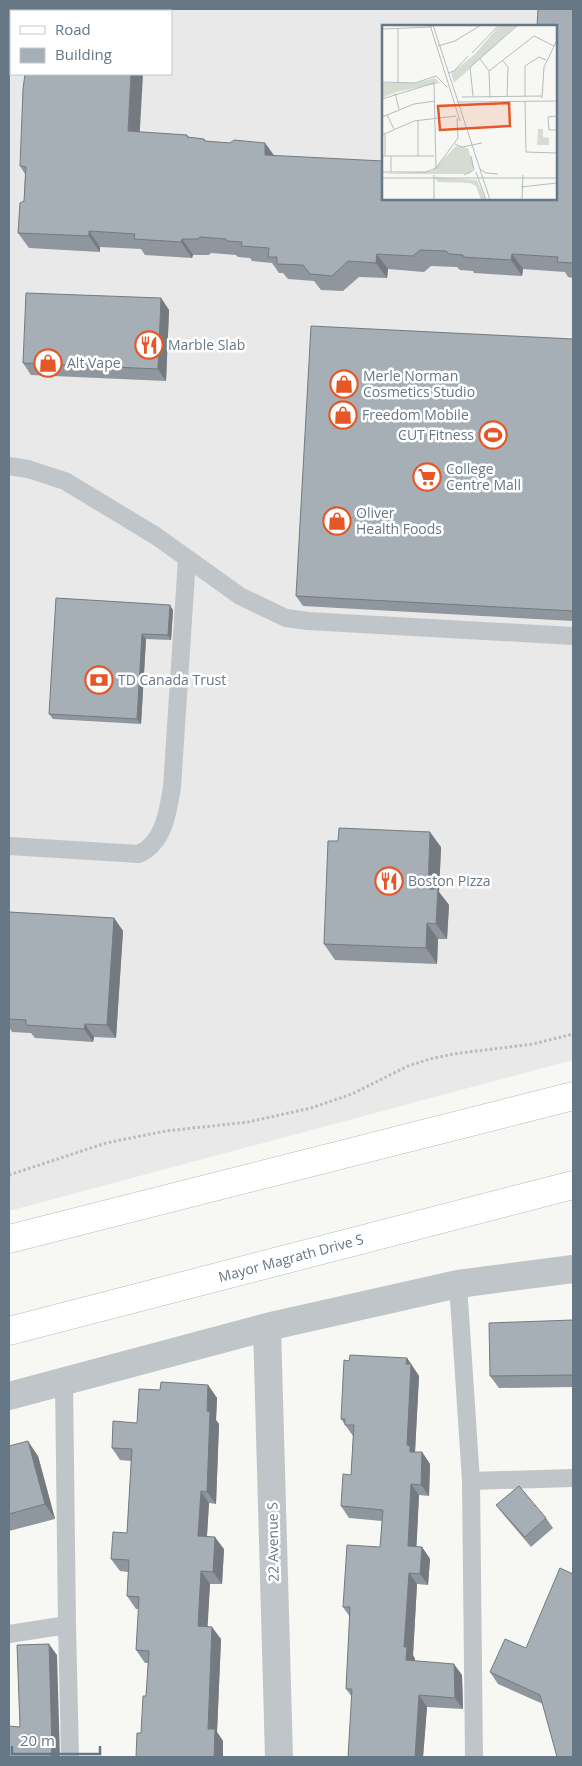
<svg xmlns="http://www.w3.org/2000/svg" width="582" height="1766" viewBox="0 0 582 1766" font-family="'Open Sans',sans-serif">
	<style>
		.built { fill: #e8e9e8; fill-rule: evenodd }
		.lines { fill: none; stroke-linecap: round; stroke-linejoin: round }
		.primary-casing { stroke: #b4b9bd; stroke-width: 29 }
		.path { stroke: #b8bcbf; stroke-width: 3; stroke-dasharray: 2.5 2.5; stroke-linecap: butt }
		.lane { stroke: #c0c5c9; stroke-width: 18 }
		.street { stroke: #c0c5c9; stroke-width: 28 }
		.primary { stroke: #fff; stroke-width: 28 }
		.wall { fill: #8f969d }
		.shaded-wall { fill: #747a7f }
		.building { fill: #a6afb6; stroke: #747a7f }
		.labels { text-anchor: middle; stroke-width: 5; stroke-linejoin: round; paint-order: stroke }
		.poi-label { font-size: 14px; fill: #667786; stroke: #fff; text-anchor: start }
		.street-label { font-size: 14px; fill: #667786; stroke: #fff }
		.inset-road { fill: none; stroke: #b4bcc1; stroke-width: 1 }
		.view { fill: #e55727; fill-opacity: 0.15; stroke: #e55727; stroke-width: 2.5 }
		.inset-edge { fill: none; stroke: #667786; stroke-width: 2.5 }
	</style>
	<rect width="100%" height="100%" fill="#f7f8f4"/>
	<path class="built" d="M9,9H573V1060L9,1211ZM11,11H171V74H11ZM383,26H556V199H383Z"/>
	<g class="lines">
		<g class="primary-casing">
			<path id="primary" d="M9,1239L573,1096
				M9,1331L573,1185"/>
		</g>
		<path class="path" d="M9,1175L106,1143L166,1131L248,1122L311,1108L352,1094L408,1066L430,1059L453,1054L533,1044L573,1034"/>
		<path class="lane" d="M9,466L28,469L65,481L156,536L240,596L286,618L308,621L573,636
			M9,846L139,854C164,842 168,812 172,787L187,559
			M458,1284L471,1481L474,1757
			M64,1381L67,1625L70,1757
			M471,1481L573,1478
			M9,1634L67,1625"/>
		<path class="street" d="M267,1327L279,1757
			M9,1396L267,1327L458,1284L573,1269"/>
		<use href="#primary" class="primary"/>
	</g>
	<path class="wall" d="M573,9V278L568,277L565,272L523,269L522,276L474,273L473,271L460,270L457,267L431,266L424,272L388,269L387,278L359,277L343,291L321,290L314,281L288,279L283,273H279L272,263L252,261L250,258L238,257L236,255L211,253L209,255H193L192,258L145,255L141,249L100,247V252L29,248L18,233L24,201L25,174L20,166L140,132L187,135L189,137L204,139L206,141L230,143H265L274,155L556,199Z
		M161,298L169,310L166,381L31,375L23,363Z
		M573,339V621L303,606L296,596Z
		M56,598L173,610L171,640L146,639L141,724L53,719L49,714Z
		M338,841L441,847L439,892L449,905L447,939H438L437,964L335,960L324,944Z
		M9,912L114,918L123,931L116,1038L94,1037L93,1042L35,1038L31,1033L12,1032L9,1027Z
		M573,1320V1387L499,1388L490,1376Z
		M407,1358L419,1376L415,1452H422L430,1464L429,1496L419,1495L416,1547H422L430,1559L428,1585L417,1584L413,1655L415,1659V1661L462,1675L463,1709L427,1707L423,1757H348L352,1697L346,1689L350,1617L343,1607L380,1547L382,1521L349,1518L341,1506L351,1475L353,1436L341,1419L349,1361Z
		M208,1385L217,1398L216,1420L219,1424L216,1504L209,1503L207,1537L224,1549L222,1584H210L207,1626L221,1639L217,1732L223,1741L141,1733L146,1696L148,1663H145L136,1650L139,1609H136L127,1596L128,1572L120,1571L111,1559L127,1533L131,1461L120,1460L112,1448L137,1423L160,1390Z
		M9,1446L38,1456L55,1519L9,1531Z
		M496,1505L546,1518L553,1528L531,1547L503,1514Z
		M526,1648L543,1704L498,1684L490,1672Z"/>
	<path class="shaded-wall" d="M134,9H146V11H134Z
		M131,74H143L139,146L128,131Z
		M265,143L276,159L265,155Z
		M89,231L100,247V252L89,236Z
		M182,239L193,255L192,258L181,242Z
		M377,254L388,269L387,278L376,263Z
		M512,254L523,269L522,276L511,260Z
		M161,298L169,310L166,381L158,369Z
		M170,605L173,610L171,640L168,635Z
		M142,634L146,639L141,724L137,719Z
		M430,832L441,847L439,892L449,905L447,939L436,924L428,889Z
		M114,918L123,931L116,1038L107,1025Z
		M427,923L438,939L437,964L426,948Z
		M85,1024L94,1037L93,1042L84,1029Z
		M407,1358L419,1376L415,1452H410L407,1445Z
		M208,1385L217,1398L216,1420L219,1424L216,1504L207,1492Z
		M28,1441L38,1456L55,1519L45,1504Z
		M422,1452L430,1464L429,1496L421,1485Z
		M411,1484L419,1495L416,1558L408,1546Z
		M201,1491L209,1503L206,1549L198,1536Z
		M215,1537L224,1549L222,1584L213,1572Z
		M422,1547L430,1559L428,1585L420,1574Z
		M201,1571L210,1584L207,1638L198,1626Z
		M409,1573L417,1584L413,1655L415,1659L414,1671L406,1660L404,1647Z
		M212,1627L221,1639L217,1732L223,1741V1757H214L208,1729Z
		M49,1644L57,1655L60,1757H51Z
		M454,1664L462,1675L463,1709L455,1698Z
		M419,1695L427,1707L423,1757H415Z"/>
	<path class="building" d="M29,9H134V11H29Z
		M538,9H573V263L557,262L558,257L512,254L511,260L463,257V255L449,254L446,251L420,250L413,256L377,254L376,263L348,261L332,276L310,274L303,265L277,264V257H268L269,248L241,246L242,242L227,241L226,239L200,237L198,239H182L181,242L134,239L135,234L89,231V236L18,233L20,203L24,201L26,167L20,166L23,89L25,74H131L128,131L187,135V137L204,139L205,141L230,143L234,140L265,143V155L383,161V199H556V26H537Z
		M26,293L161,298L158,369L23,363Z
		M311,326L573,339V611L296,596Z
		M56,598L170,605L168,635L142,634L137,719L49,714Z
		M339,828L430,832L428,889H438L436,924L427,923L426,948L324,944L328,841H338Z
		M9,912L114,918L107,1025L85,1024L84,1029L26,1025V1020L9,1019Z
		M573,1320V1375L490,1376L489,1323Z
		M350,1355L407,1358L406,1364H411L407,1445L410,1446V1452H422L421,1485L411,1484L408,1546L422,1547L420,1574L409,1573L404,1647H407L406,1660L454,1664L455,1698L419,1695L415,1757H348L352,1689H346L350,1607H343L347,1545L380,1547L383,1510L341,1506L343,1474L351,1475L354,1425H345V1419H341L344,1360L349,1361Z
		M161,1382L208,1385L207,1411L210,1412L207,1492L201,1491L198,1536L215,1537L213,1572L201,1571L198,1626L212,1627L208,1729H215L214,1757H136L137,1733H141L143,1696H146L149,1651L136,1650L139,1597L127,1596L129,1560L111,1559L113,1532L127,1533L132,1449L112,1448L113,1421L137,1423L139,1389L160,1390Z
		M28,1441L45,1504L9,1514V1446Z
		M519,1486L546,1518L525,1537L496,1505Z
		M560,1568L573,1574V1757H557L540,1695L490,1672L505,1639L526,1648Z
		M49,1644L52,1747L51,1757H9V1726L20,1727L17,1645Z"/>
	<defs>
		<g id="restaurant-ring" transform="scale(1.4375)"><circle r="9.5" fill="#fff" stroke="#e55727" stroke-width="1.5"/><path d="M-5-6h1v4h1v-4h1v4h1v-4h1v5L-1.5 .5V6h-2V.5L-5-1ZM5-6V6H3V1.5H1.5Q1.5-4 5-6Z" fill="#e55727"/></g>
		<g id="shop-ring" transform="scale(1.4375)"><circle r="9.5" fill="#fff" stroke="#e55727" stroke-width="1.5"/><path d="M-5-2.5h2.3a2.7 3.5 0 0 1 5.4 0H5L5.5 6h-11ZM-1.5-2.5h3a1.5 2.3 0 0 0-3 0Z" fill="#e55727"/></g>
		<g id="stadium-ring" transform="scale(1.4375)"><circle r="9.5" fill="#fff" stroke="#e55727" stroke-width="1.5"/><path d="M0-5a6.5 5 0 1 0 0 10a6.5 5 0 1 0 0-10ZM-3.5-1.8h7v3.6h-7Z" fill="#e55727"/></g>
		<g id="supermarket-ring" transform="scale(1.4375)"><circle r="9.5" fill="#fff" stroke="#e55727" stroke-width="1.5"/><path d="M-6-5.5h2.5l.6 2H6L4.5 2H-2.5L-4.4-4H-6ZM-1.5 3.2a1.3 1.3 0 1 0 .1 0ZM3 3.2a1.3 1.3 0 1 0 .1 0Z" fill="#e55727"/></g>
		<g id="bank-ring" transform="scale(1.4375)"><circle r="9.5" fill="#fff" stroke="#e55727" stroke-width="1.5"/><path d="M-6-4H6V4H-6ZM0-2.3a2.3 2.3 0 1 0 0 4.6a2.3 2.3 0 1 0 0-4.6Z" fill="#e55727"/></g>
	</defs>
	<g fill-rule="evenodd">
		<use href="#restaurant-ring" x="149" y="345"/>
		<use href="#shop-ring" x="48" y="363"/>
		<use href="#shop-ring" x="344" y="384"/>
		<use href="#shop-ring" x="343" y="415"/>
		<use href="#stadium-ring" x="493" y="435"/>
		<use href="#supermarket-ring" x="427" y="477"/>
		<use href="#shop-ring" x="337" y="521"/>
		<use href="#bank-ring" x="99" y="680"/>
		<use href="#restaurant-ring" x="389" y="881"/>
	</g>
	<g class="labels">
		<g class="poi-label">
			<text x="168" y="350">Marble Slab</text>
			<text x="67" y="368">Alt Vape</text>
			<text x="363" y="381">Merle Norman<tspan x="363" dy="16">Cosmetics Studio</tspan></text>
			<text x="362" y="420">Freedom Mobile</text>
			<text x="474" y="440" text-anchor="end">CUT Fitness</text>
			<text x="446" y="474">College<tspan x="446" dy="16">Centre Mall</tspan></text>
			<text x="356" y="518">Oliver<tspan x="356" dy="16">Health Foods</tspan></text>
			<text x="118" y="685">TD Canada Trust</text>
			<text x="408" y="886">Boston Pizza</text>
		</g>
		<g class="street-label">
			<text transform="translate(291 1258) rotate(-15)" y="5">Mayor Magrath Drive S</text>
			<text transform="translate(273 1542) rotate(-91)" y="5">22 Avenue S</text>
		</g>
	</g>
	<g transform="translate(382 25)">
		<rect width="175" height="175" fill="#f7f8f4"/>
		<path d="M118,0H135L72,58L69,48L92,30ZM53,53L58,58L14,67L0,73V58H34ZM156,104H161V112L167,113V120H155ZM74,121L86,123L92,142L87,149H0L50,146ZM52,152L95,155L104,175H99L94,161L88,158L56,157Z" fill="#d7dcd3"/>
		<path class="inset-road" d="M48,0L78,96M51,0L108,175M0,4L50,2M16,4V57M56,21L73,16L99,0M90,28L117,0M98,34L107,46L108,73M121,36L126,42L125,71M107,46L152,11L172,21M66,48L72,46L86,31M54,51L65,62M0,57L33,58L54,51M13,68L17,84M91,71L88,42L136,0M143,71V41L157,32L164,35M80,72L160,71M160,73L162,42L175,15M0,74L52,58L54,143M143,76L144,127L175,128M75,77L175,76M5,90L12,104M175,91L166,92L167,105H175M0,92L32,79L53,76M0,110L32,96L74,91M73,119L80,122L100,118M0,131H52M3,131V108M36,131V95M98,144L104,148L116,149M0,147H44L54,143L76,113L75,93M9,147V131M94,147L104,175M52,150V175M82,150L92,145L89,131M0,153H175M139,162L175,158M140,175L141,150"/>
		<path class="view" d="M127,78L128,101L58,105L56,81Z"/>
		<rect width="175" height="175" class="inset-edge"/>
	</g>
	<rect width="582" height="1766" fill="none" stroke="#667786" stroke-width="20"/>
	<rect x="10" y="10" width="162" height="65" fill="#ffffff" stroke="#c2c9cf"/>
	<rect x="20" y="26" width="25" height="8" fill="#ffffff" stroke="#c2c9cf"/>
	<text x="55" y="35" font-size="15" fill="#667786">Road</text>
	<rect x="20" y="48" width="25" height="15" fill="#a6afb6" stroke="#c2c9cf"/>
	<text x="55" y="60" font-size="15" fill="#667786">Building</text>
	<path d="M12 1746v8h88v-8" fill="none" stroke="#667786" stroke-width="2.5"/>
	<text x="20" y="1746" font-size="15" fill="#667786" stroke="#ffffff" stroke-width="4" paint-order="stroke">20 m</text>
</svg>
